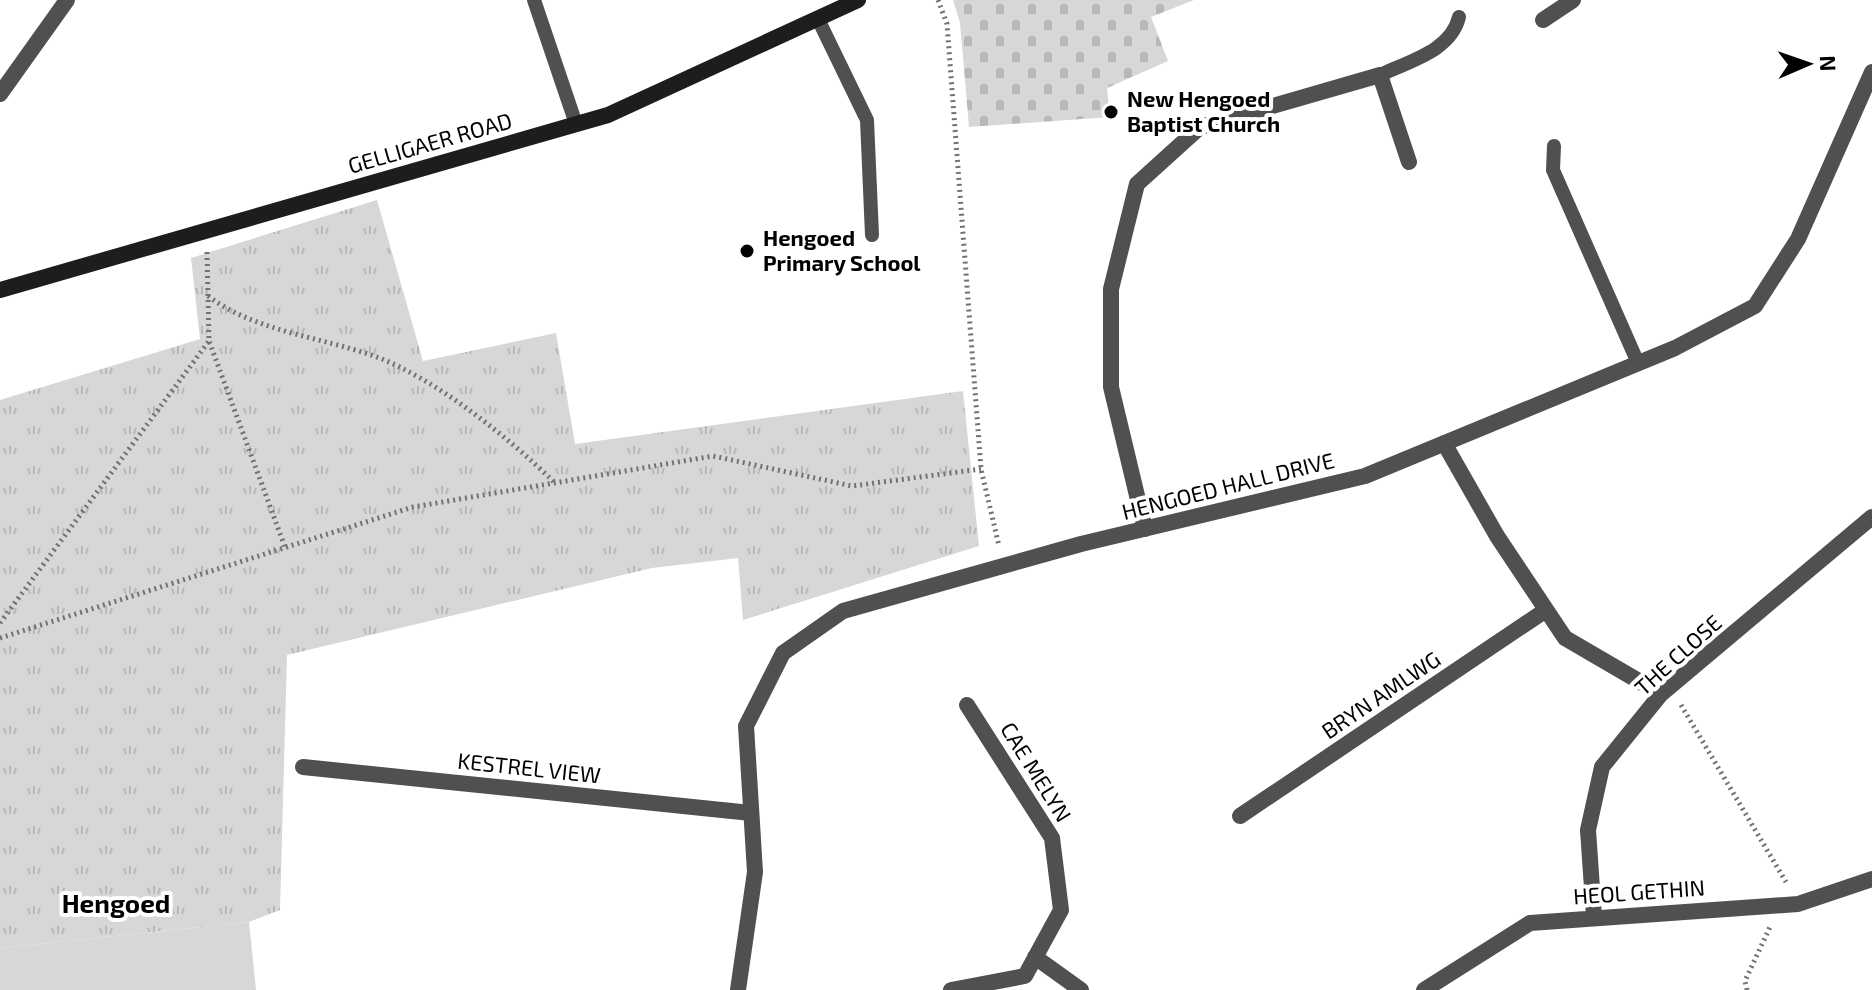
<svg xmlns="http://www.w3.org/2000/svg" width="1872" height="990" viewBox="0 0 1872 990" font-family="'Exo 2',sans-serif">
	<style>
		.grass { fill: url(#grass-tufts) }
		.cemetery { fill: url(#cemetery-stones) }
		.garden { fill: #d7d7d7 }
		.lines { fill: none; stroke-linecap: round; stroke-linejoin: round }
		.path { stroke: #727272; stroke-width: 5; stroke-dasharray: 2 4; stroke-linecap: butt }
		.lane { stroke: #505050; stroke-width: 14 }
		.street { stroke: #505050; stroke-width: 16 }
		.secondary { stroke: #1d1d1d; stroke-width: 16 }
		.poi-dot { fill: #000; stroke: #fff; stroke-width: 3 }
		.labels { text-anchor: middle; stroke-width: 8; stroke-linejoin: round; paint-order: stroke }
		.poi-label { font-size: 22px; font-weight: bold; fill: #000; stroke: #fff; text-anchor: start }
		.street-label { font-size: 22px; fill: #000; stroke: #fff }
		.quarter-label { font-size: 26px; font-weight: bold; fill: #000; stroke: #fff }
	</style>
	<defs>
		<pattern id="grass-tufts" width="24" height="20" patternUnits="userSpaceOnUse" patternTransform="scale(2)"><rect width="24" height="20" fill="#d7d7d7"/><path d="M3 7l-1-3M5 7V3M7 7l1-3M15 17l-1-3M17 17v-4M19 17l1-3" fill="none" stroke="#b7b7b7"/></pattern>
		<pattern id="cemetery-stones" width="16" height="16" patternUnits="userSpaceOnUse" patternTransform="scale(2)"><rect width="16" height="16" fill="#d7d7d7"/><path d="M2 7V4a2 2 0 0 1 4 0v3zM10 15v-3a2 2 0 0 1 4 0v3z" fill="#b7b7b7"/></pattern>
	</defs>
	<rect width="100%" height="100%" fill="#fff"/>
	<path class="grass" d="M377,200L423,361L556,333L575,444L963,391L979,546L743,620L738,558L652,568L287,655L280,910L249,922L0,948V400L200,339L191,258Z"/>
	<path class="cemetery" d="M953,0H1194L1151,17L1168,61L1107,88L1110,117L969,127L960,23Z"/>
	<path class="garden" d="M249,922L256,990H0V948Z"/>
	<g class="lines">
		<path class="path" d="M938,0L947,24L981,469L999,546
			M207,252L209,341L285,547
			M208,296C254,331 320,337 374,356C435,378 508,437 554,482
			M0,623L209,341
			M0,638L413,507L713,456L852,486L981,469
			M1681,705L1786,882
			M1747,990L1745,981L1770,927"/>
		<path class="lane" d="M534,0L576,124
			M818,19L867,120L872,235
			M1380,75C1409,61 1451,51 1459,17
			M1554,146L1553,170L1638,363"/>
		<path class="street" d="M1543,20L1573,0
			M0,94L67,0
			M1444,443L1497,536L1565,638L1661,694
			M1145,529L1111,387V289L1137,184L1200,127L1380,75L1409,162
			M303,767L751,813
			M1240,816L1546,610
			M1594,917L1588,830L1602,767L1661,694L1872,517
			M1035,957L1081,990
			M738,990L755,872L746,726L783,653L843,611L1081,544L1365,476L1675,348L1755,306L1798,239L1872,72
			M951,990L1025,976L1061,910L1052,838L967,705
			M1424,990L1530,923L1798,904L1872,879"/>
		<path class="secondary" d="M0,290L608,115L858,0"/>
	</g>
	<g class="poi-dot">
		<circle cx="1111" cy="112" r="8"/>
		<circle cx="747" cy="251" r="8"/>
	</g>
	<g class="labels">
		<g class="poi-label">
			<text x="1127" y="107">New Hengoed<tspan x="1127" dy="25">Baptist Church</tspan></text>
			<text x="763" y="246">Hengoed<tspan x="763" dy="25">Primary School</tspan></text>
		</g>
		<g class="street-label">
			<text transform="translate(430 143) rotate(-16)" y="8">GELLIGAER ROAD</text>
			<text transform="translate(1228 486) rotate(-14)" y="8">HENGOED HALL DRIVE</text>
			<text transform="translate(1678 655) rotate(-42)" y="8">THE CLOSE</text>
			<text transform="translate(1381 695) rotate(-34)" y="8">BRYN AMLWG</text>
			<text transform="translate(529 768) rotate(6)" y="8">KESTREL VIEW</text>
			<text transform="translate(1036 772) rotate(58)" y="8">CAE MELYN</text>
			<text transform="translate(1639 892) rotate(-4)" y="8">HEOL GETHIN</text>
		</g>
		<g class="quarter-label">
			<text x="116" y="913">Hengoed</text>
		</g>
	</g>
	<g transform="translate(1808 64) rotate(88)" stroke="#ffffff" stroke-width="6" paint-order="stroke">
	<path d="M0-6L14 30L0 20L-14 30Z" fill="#000000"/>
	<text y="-12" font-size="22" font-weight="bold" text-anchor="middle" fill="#000000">N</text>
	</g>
</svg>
